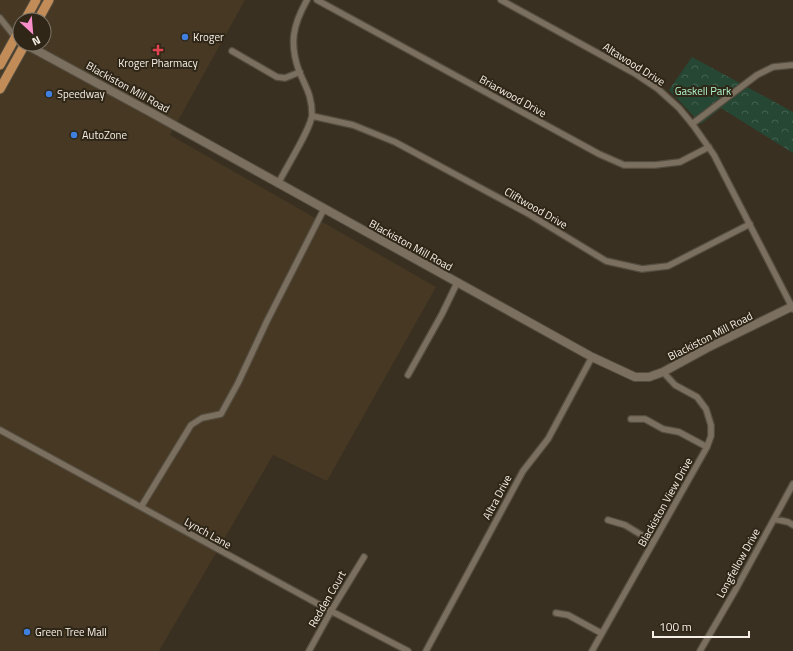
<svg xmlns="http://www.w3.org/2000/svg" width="793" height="651" viewBox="0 0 793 651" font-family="'Titillium Web',sans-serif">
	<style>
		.built { fill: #463823; fill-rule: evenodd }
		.forest { fill: url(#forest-crowns) }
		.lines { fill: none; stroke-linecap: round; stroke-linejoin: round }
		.minor-casing { stroke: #544c3e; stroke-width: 8 }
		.secondary-casing { stroke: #544c3e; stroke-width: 10 }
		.primary-casing { stroke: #544c3e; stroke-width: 11 }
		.minor { stroke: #7b7060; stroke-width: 5.5 }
		.secondary { stroke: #7b7060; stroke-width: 8 }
		.primary { stroke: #c28c59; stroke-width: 9 }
		.shop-dot { fill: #3f7fe0; stroke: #2f2617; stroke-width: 1.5 }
		.health-dot { fill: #e0444e; stroke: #2f2617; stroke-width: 1.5 }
		.labels { text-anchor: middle; stroke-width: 4; stroke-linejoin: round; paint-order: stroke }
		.poi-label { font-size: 11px; fill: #f5efe5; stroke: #2f2617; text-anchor: start }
		.street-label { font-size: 11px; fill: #f5efe5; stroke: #2f2617 }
		.park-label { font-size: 11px; fill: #adf4c9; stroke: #2f2617 }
	</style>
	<defs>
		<pattern id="forest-crowns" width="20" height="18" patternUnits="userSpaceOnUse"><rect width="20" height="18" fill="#254734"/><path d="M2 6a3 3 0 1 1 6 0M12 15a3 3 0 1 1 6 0" fill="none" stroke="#456251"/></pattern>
	</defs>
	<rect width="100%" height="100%" fill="#393021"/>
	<path class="built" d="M0,0H245L170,135L436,287L327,481L273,455L159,651H0ZM20,20H44V44H20Z"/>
	<path class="forest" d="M692,57L793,112V153L721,108L701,124L669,90Z"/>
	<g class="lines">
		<g class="minor-casing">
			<path id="minor" d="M317,0L599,154L624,165H655L680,162L709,147
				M501,0L634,73L658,89L679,108L693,125L714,155L793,309
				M0,18L15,37
				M232,51L277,77L285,78L300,72
				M312,116L353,125L395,142L527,213L606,261L642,269L668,266L750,224
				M692,124L757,75L773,67L793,65
				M278,184C285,169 311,129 312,115C312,95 306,88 299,71C289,43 293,25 307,0
				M408,375L442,314L457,283
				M631,419H645L663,429L679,432L707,447
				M0,430L331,611L408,651
				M141,507L191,425L202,418L221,414L238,383L267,321L324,209
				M774,519L788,522L793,525
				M608,520L625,525L653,542
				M556,613L568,615L601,633
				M309,651L331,611L364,557
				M426,651L523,471L548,439L592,357
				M592,651L707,447L711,436V425L706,409L697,397L675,385L663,372
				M700,651L736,589L793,484"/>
		</g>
		<g class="secondary-casing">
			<path id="secondary" d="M25,44L152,113L592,357L635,377H649L663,372L707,348L793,306"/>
		</g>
		<g class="primary-casing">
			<path id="primary" d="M25,20L36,0
				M38,20L49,0
				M0,65L20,29
				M0,89L25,44"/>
		</g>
		<use href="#minor" class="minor"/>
		<use href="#secondary" class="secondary"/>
		<use href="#primary" class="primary"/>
	</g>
	<g class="shop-dot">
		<circle cx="185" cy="37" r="4"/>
		<circle cx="49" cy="94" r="4"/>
		<circle cx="74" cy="135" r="4"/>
		<circle cx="27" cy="632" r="4"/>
	</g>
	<path class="health-dot" d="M156 44h4v4h4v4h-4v4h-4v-4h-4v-4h4z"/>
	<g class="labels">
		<g class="poi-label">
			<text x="193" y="41">Kroger</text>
			<text x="158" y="67" text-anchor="middle">Kroger Pharmacy</text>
			<text x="57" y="98">Speedway</text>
			<text x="82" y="139">AutoZone</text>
			<text x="35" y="636">Green Tree Mall</text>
		</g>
		<g class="street-label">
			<text transform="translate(634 64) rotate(32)" y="4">Altawood Drive</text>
			<text transform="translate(128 87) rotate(29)" y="4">Blackiston Mill Road</text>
			<text transform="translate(513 96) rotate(29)" y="4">Briarwood Drive</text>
			<text transform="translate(536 208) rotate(30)" y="4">Cliftwood Drive</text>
			<text transform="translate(411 245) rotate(29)" y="4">Blackiston Mill Road</text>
			<text transform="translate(710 336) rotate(-27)" y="4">Blackiston Mill Road</text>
			<text transform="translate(497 497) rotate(-62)" y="4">Altra Drive</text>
			<text transform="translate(665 502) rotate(-61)" y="4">Blackiston View Drive</text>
			<text transform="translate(208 533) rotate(29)" y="4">Lynch Lane</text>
			<text transform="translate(738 563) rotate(-61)" y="4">Longfellow Drive</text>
			<text transform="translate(327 599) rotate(-60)" y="4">Redden Court</text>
		</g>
		<g class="park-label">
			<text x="703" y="95">Gaskell Park</text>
		</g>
	</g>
	<g transform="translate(32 32) rotate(154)"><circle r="19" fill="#2f2617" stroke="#7e7669"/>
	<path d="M0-3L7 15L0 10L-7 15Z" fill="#f98fca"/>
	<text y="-6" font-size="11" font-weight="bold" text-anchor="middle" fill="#f5efe5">N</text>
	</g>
	<path d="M653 631v6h96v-6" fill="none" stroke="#f5efe5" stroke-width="2"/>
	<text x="659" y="631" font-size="12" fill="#f5efe5" stroke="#2f2617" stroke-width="3" paint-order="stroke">100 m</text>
</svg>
